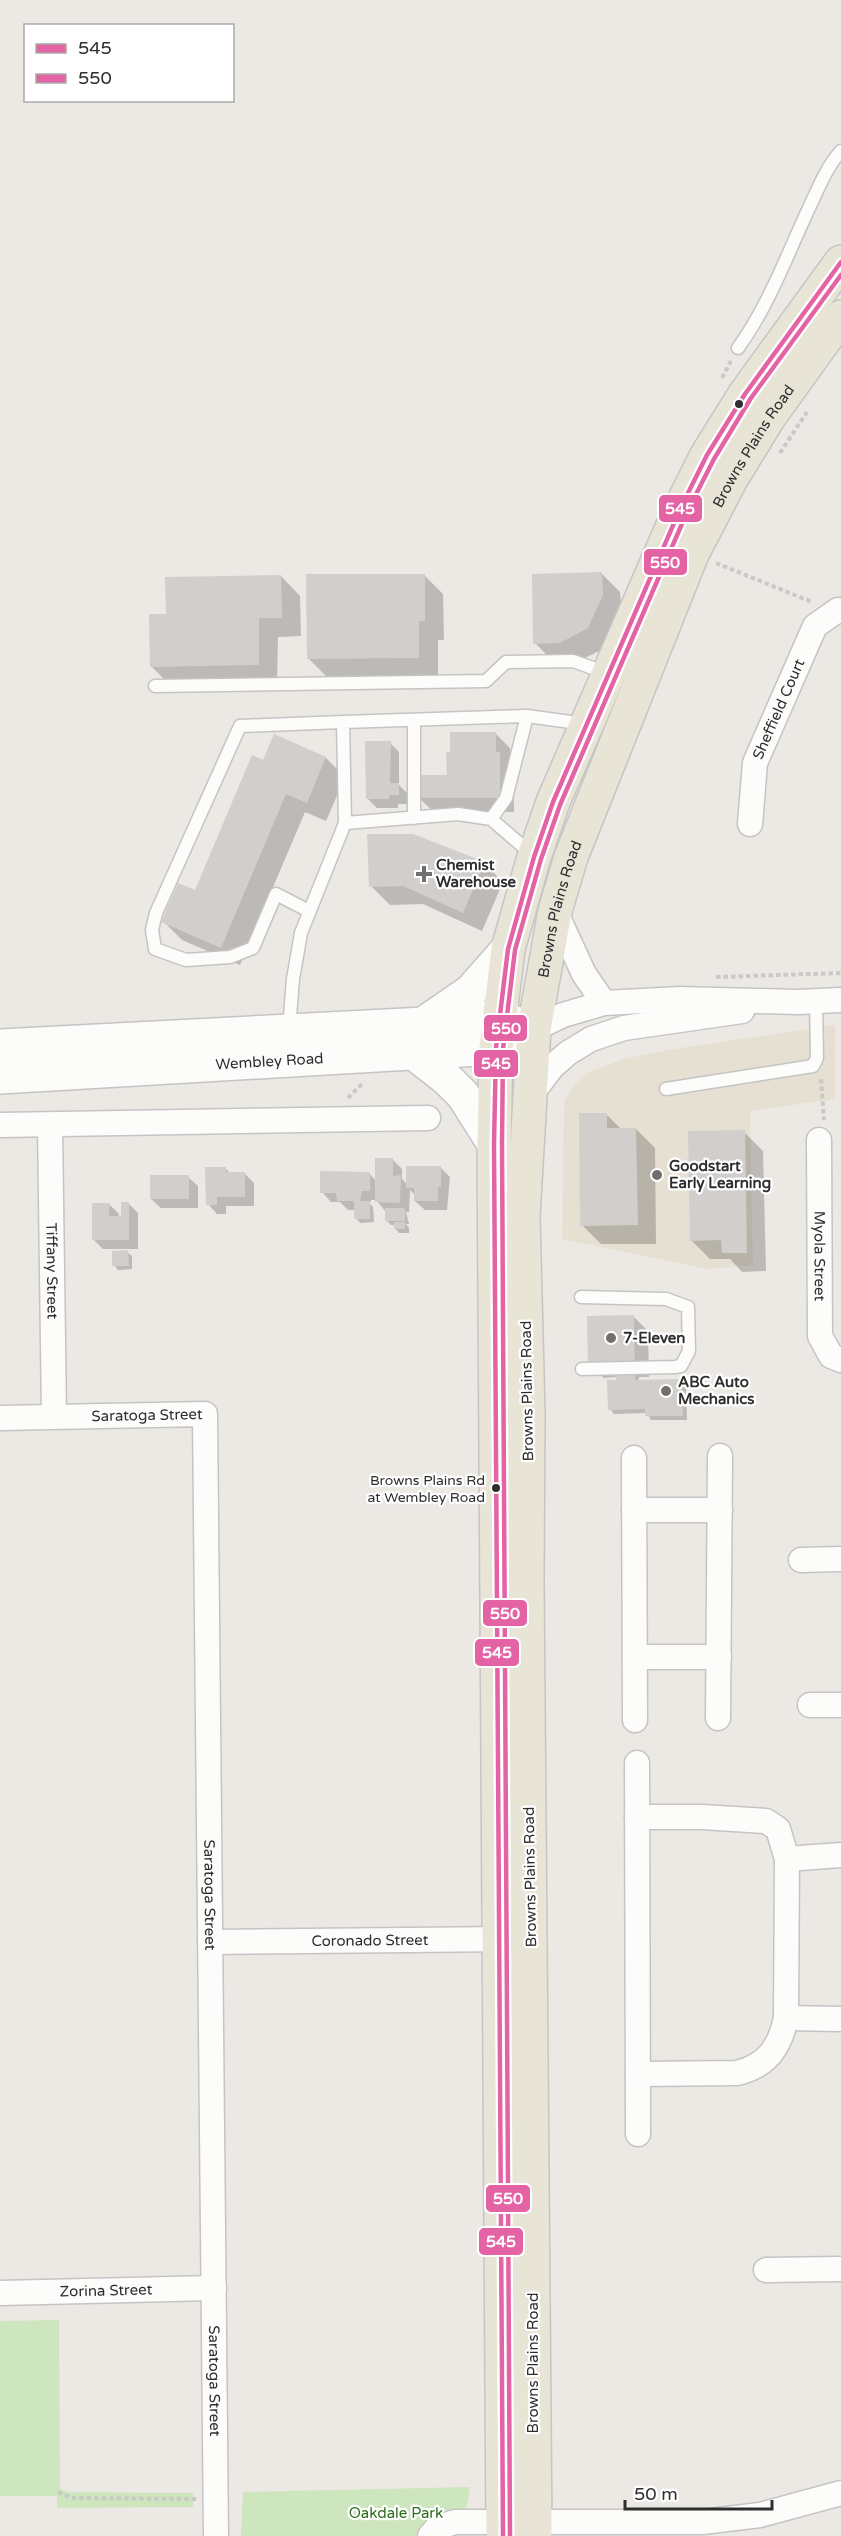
<svg xmlns="http://www.w3.org/2000/svg" width="841" height="2536" viewBox="0 0 841 2536" font-family="'Varela Round',sans-serif">
	<style>
		.education { fill: #e6e0d3 }
		.green { fill: #cee6be }
		.shadow { fill: #0003 }
		.building { fill: #d1cecb }
		.lines { fill: none; stroke-linecap: round; stroke-linejoin: round }
		.lane-casing { stroke: #c5c4c5; stroke-width: 15 }
		.street-casing { stroke: #c5c4c5; stroke-width: 27 }
		.secondary-casing { stroke: #c5c4c5; stroke-width: 36 }
		.primary-casing { stroke: #c6c5c4; stroke-width: 36 }
		.path { stroke: #c9c9c8; stroke-width: 4; stroke-dasharray: 4.5 3; stroke-linecap: butt }
		.lane { stroke: #fcfcfb; stroke-width: 12 }
		.street { stroke: #fcfcfb; stroke-width: 24 }
		.secondary { stroke: #fcfcfb; stroke-width: 33 }
		.primary { stroke: #e8e4d6; stroke-width: 33 }
		.bus-1-casing { stroke: #fff; stroke-width: 9 }
		.bus-2-casing { stroke: #fff; stroke-width: 9 }
		.bus-1 { stroke: #e463a4; stroke-width: 4.5 }
		.bus-2 { stroke: #e463a4; stroke-width: 4.5 }
		.bus-dot { fill: #2e2e2e; stroke: #fff; stroke-width: 2 }
		.poi-dot { fill: #706f6e; stroke: #fff; stroke-width: 2 }
		.labels { text-anchor: middle; stroke-width: 4.5; stroke-linejoin: round; paint-order: stroke }
		.bus-label { font-size: 14px; fill: #2e2e2e; stroke: #fff; text-anchor: end }
		.street-label { font-size: 15px; fill: #2e2e2e; stroke: #fff }
		.poi-label { font-size: 15px; font-weight: bold; fill: #2e2e2e; stroke: #fff; text-anchor: start }
		.park-label { font-size: 15px; fill: #2c6e1b; stroke: #fff }
		.line-badge { stroke: #fff; stroke-width: 2 }
		.badge-label { font-size: 16px; text-anchor: middle; font-weight: bold; fill: #fff }
	</style>
	<rect width="100%" height="100%" fill="#ece8e4"/>
	<path class="education" d="M835,1025V1099L750,1111L753,1265L707,1269L562,1239L564,1102L572,1087L586,1073L624,1059L667,1050Z"/>
	<path class="green" d="M59,2320L60,2489L68,2492L193,2493V2507L57,2508V2496H0V2321Z
		M470,2487L467,2507C447,2512 425,2517 415,2536H241L243,2492Z"/>
	<path class="shadow" d="M601,573L620,592L622,614L607,647L579,661L554,662L535,643Z
		M424,575L443,594L444,640H438V676L327,677L308,658Z
		M281,576L300,596L301,636L278,637L277,683L170,685L151,666L167,615Z
		M495,733L510,748V764L513,768L514,812H434L419,798L448,777L451,754Z
		M390,743L399,752V785L408,794V804H398V808H377L368,799Z
		M326,758L345,777L326,821L305,812L240,965L182,940L163,921L196,892L264,762Z
		M484,863L503,882L482,931L423,904L390,905L371,886Z
		M606,1114L621,1129H636L655,1148L656,1244H601L582,1225Z
		M744,1132L763,1151L766,1271L742,1272L730,1259H710L691,1240Z
		M393,1160L402,1169V1179L407,1184L440,1167L450,1177L447,1210H425L415,1201V1195L410,1190L409,1212H406L409,1224H406L409,1228V1233H399L395,1228V1225H391L386,1220V1212L376,1200H371L370,1204L373,1207L374,1222L360,1223L356,1218V1210H348L340,1202H331L322,1192L369,1173L376,1181Z
		M225,1168L230,1173H244L254,1183V1206H226V1214H217L208,1204Z
		M188,1177L198,1186V1208H161L151,1199Z
		M109,1204L119,1214L118,1217H123L129,1204L138,1213V1249H103L93,1239Z
		M127,1252L132,1256V1269L118,1270L114,1265Z
		M633,1316L648,1331L649,1377H639V1381H682L686,1385L687,1420H651L647,1413L614,1414L610,1409L617,1377L604,1378L589,1363Z"/>
	<path class="building" d="M602,572L603,595L588,628L560,643L533,644L532,574Z
		M306,574H425V621H419V658L307,659Z
		M281,575L282,618H259V665L150,667L149,614H166L165,577Z
		M450,732H496V752H500V798H418V775H447L446,752H450Z
		M274,734L326,757L307,803L286,794L221,948L161,922L178,883L195,890L252,755L263,760Z
		M365,741H391L390,783H399V795H389V799H366Z
		M367,834H413L485,862L463,913L403,886L369,887Z
		M579,1113H607V1128H636L638,1225L580,1226Z
		M745,1130L747,1253H722L721,1240L690,1241L688,1131Z
		M375,1158H393V1176L401,1175L400,1203L375,1202Z
		M406,1166H441V1187H438V1201H414V1188H406Z
		M205,1167H226V1172H245V1197H217V1205H206Z
		M320,1171L370,1172V1191H362L360,1201H370V1219H354V1201H337L336,1193H320Z
		M150,1175H189V1199H150Z
		M121,1202H129V1240H92V1203H110L109,1216H121Z
		M385,1208H405V1221H385Z
		M394,1222H405V1229H394Z
		M128,1250L129,1266H112V1251Z
		M634,1315L635,1380L682,1379L683,1416H645V1409L608,1410L607,1380H616V1363L588,1364L587,1316Z"/>
	<g class="lines">
		<g class="lane-casing">
			<path id="lane" d="M738,348C769,305 787,255 809,208C818,189 827,166 841,151
				M155,686L486,681L506,662L573,661L607,673
				M527,716L585,724
				M414,720V818
				M345,823L343,722L527,716L506,798L491,819
				M309,911L276,894L253,948L230,957L186,960L155,949L152,930L156,913L240,726L343,722
				M289,1029L293,979L301,933L345,823L458,814L491,819L533,855
				M666,1089L813,1066L817,1058L816,1001
				M581,1297L666,1299L688,1307L689,1351L681,1366L675,1367L582,1369"/>
		</g>
		<g class="street-casing">
			<g id="street">
				<path id="s1" d="M750,824L755,763L815,626L838,610L841,611"/>
				<path d="M555,911L584,974L604,1003"/>
				<path d="M534,1029L563,1015L604,1003L680,999L798,1002L841,1000"/>
				<path d="M530,1096L552,1067L568,1053L591,1039L624,1028L742,1011"/>
				<path d="M0,1125L428,1118"/>
				<path id="s2" d="M50,1125L54,1416"/>
				<path id="s3" d="M819,1140L820,1336L831,1356L841,1360"/>
				<path id="s4" d="M0,1418L205,1414L216,2536"/>
				<path d="M634,1458L635,1720"/>
				<path d="M634,1510H720"/>
				<path d="M801,1560L841,1559"/>
				<path d="M635,1657H719"/>
				<path d="M810,1705H841"/>
				<path d="M718,1718L720,1456"/>
				<path d="M637,1763L638,2134"/>
				<path d="M637,1817H702L766,1821L778,1829L787,1859L786,2018C780,2047 767,2066 737,2073L638,2074"/>
				<path d="M787,1859L841,1855"/>
				<path id="s5" d="M210,1942L516,1939"/>
				<path d="M786,2018L841,2019"/>
				<path d="M766,2270L841,2269"/>
				<path id="s6" d="M0,2293L214,2288"/>
				<path d="M430,2536L437,2528L455,2522H702L760,2515L841,2493"/>
			</g>
		</g>
		<g class="secondary-casing">
			<g id="secondary">
				<path d="M426,1022L471,991L508,949"/>
				<path d="M0,1046L425,1024L499,1017L526,1027"/>
				<path d="M415,1054L447,1079L463,1095L494,1144"/>
				<path id="s7" d="M0,1077L496,1048L534,1029"/>
			</g>
		</g>
		<g class="primary-casing">
			<g id="primary">
				<path d="M503,2536L494,1144L496,1048L508,949L534,857L553,802L681,507L707,455L745,394L841,262"/>
				<path id="s8" d="M535,2536L527,1582L528,1414L523,1216L534,1029L555,911L571,857L692,554L731,479L769,417L841,317"/>
			</g>
		</g>
		<path class="path" d="M722,378L731,361
			M780,453L807,412
			M716,563L812,602
			M716,977L841,973
			M821,1079L824,1120
			M348,1098L364,1082
			M58,2492L71,2498L197,2499"/>
		<use href="#lane" class="lane"/>
		<use href="#street" class="street"/>
		<use href="#secondary" class="secondary"/>
		<use href="#primary" class="primary"/>
		<g class="bus-1-casing">
			<path id="bus-1" d="M503,2536L494,1144L496,1048L508,949L534,857L553,802L681,507L707,455L745,394L841,262"/>
		</g>
		<g class="bus-2-casing">
			<path id="bus-2" d="M510,2536L502,1144L503,1049L515,950L541,859L560,805L688,510L714,459L751,398L841,275"/>
		</g>
		<use href="#bus-1" class="bus-1"/>
		<use href="#bus-2" class="bus-2"/>
	</g>
	<g class="bus-dot">
		<circle cx="739" cy="404" r="5"/>
		<circle cx="496" cy="1488" r="5"/>
	</g>
	<g class="poi-dot">
		<path d="M421 865h6v6h6v6h-6v6h-6v-6h-6v-6h6z"/>
		<circle cx="657" cy="1175" r="6"/>
		<circle cx="611" cy="1338" r="6"/>
		<circle cx="666" cy="1391" r="6"/>
	</g>
	<g class="labels">
		<g class="bus-label">
			<text x="485" y="1485">Browns Plains Rd<tspan x="485" dy="17">at Wembley Road</tspan></text>
		</g>
		<g class="street-label">
			<text dy="5" stroke="none"><textPath href="#s8" startOffset="2134">Browns Plains Road</textPath></text>
			<text dy="5" stroke="none"><textPath href="#s1" startOffset="120">Sheffield Court</textPath></text>
			<text dy="5" stroke="none"><textPath href="#s8" startOffset="1630">Browns Plains Road</textPath></text>
			<text dy="5" stroke="none"><textPath href="#s7" startOffset="270">Wembley Road</textPath></text>
			<text dy="5" stroke="none"><textPath href="#s3" startOffset="116">Myola Street</textPath></text>
			<text dy="5" stroke="none"><textPath href="#s2" startOffset="146">Tiffany Street</textPath></text>
			<text transform="translate(527 1391) rotate(-91)" y="5">Browns Plains Road</text>
			<text dy="5" stroke="none"><textPath href="#s4" startOffset="147">Saratoga Street</textPath></text>
			<text transform="translate(530 1877) rotate(-91)" y="5">Browns Plains Road</text>
			<text dy="5" stroke="none"><textPath href="#s4" startOffset="686">Saratoga Street</textPath></text>
			<text dy="5" stroke="none"><textPath href="#s5" startOffset="160">Coronado Street</textPath></text>
			<text dy="5" stroke="none"><textPath href="#s6" startOffset="106">Zorina Street</textPath></text>
			<text transform="translate(533 2363) rotate(-90)" y="5">Browns Plains Road</text>
			<text dy="5" stroke="none"><textPath href="#s4" startOffset="1172">Saratoga Street</textPath></text>
		</g>
		<g class="poi-label">
			<text x="436" y="870">Chemist<tspan x="436" dy="17">Warehouse</tspan></text>
			<text x="669" y="1171">Goodstart<tspan x="669" dy="17">Early Learning</tspan></text>
			<text x="623" y="1343">7-Eleven</text>
			<text x="678" y="1387">ABC Auto<tspan x="678" dy="17">Mechanics</tspan></text>
		</g>
		<g class="park-label">
			<text x="396" y="2518">Oakdale Park</text>
		</g>
	</g>
	<g class="line-badge">
		<rect x="658" y="494" width="45" height="29" rx="6" fill="#e463a4"/>
		<rect x="643" y="548" width="45" height="28" rx="6" fill="#e463a4"/>
		<rect x="483" y="1014" width="45" height="28" rx="6" fill="#e463a4"/>
		<rect x="473" y="1049" width="46" height="29" rx="6" fill="#e463a4"/>
		<rect x="482" y="1599" width="46" height="28" rx="6" fill="#e463a4"/>
		<rect x="474" y="1638" width="46" height="29" rx="6" fill="#e463a4"/>
		<rect x="485" y="2184" width="46" height="29" rx="6" fill="#e463a4"/>
		<rect x="478" y="2227" width="46" height="29" rx="6" fill="#e463a4"/>
	</g>
	<g class="badge-label">
		<text x="680" y="514">545</text>
		<text x="665" y="568">550</text>
		<text x="506" y="1034">550</text>
		<text x="496" y="1069">545</text>
		<text x="505" y="1619">550</text>
		<text x="497" y="1658">545</text>
		<text x="508" y="2204">550</text>
		<text x="501" y="2247">545</text>
	</g>
	<rect x="24" y="24" width="210" height="78" fill="#ffffff" stroke="#ababab" stroke-width="1.5"/>
	<rect x="36" y="44" width="30" height="9" fill="#e463a4" stroke="#ababab" stroke-width="1.5"/>
	<text x="78" y="54" font-size="18" fill="#2e2e2e">545</text>
	<rect x="36" y="74" width="30" height="9" fill="#e463a4" stroke="#ababab" stroke-width="1.5"/>
	<text x="78" y="84" font-size="18" fill="#2e2e2e">550</text>
	<path d="M625 2500v9h147v-9" fill="none" stroke="#2e2e2e" stroke-width="3"/>
	<text x="634" y="2500" font-size="18" fill="#2e2e2e" stroke="#ffffff" stroke-width="4.5" paint-order="stroke">50 m</text>
</svg>
